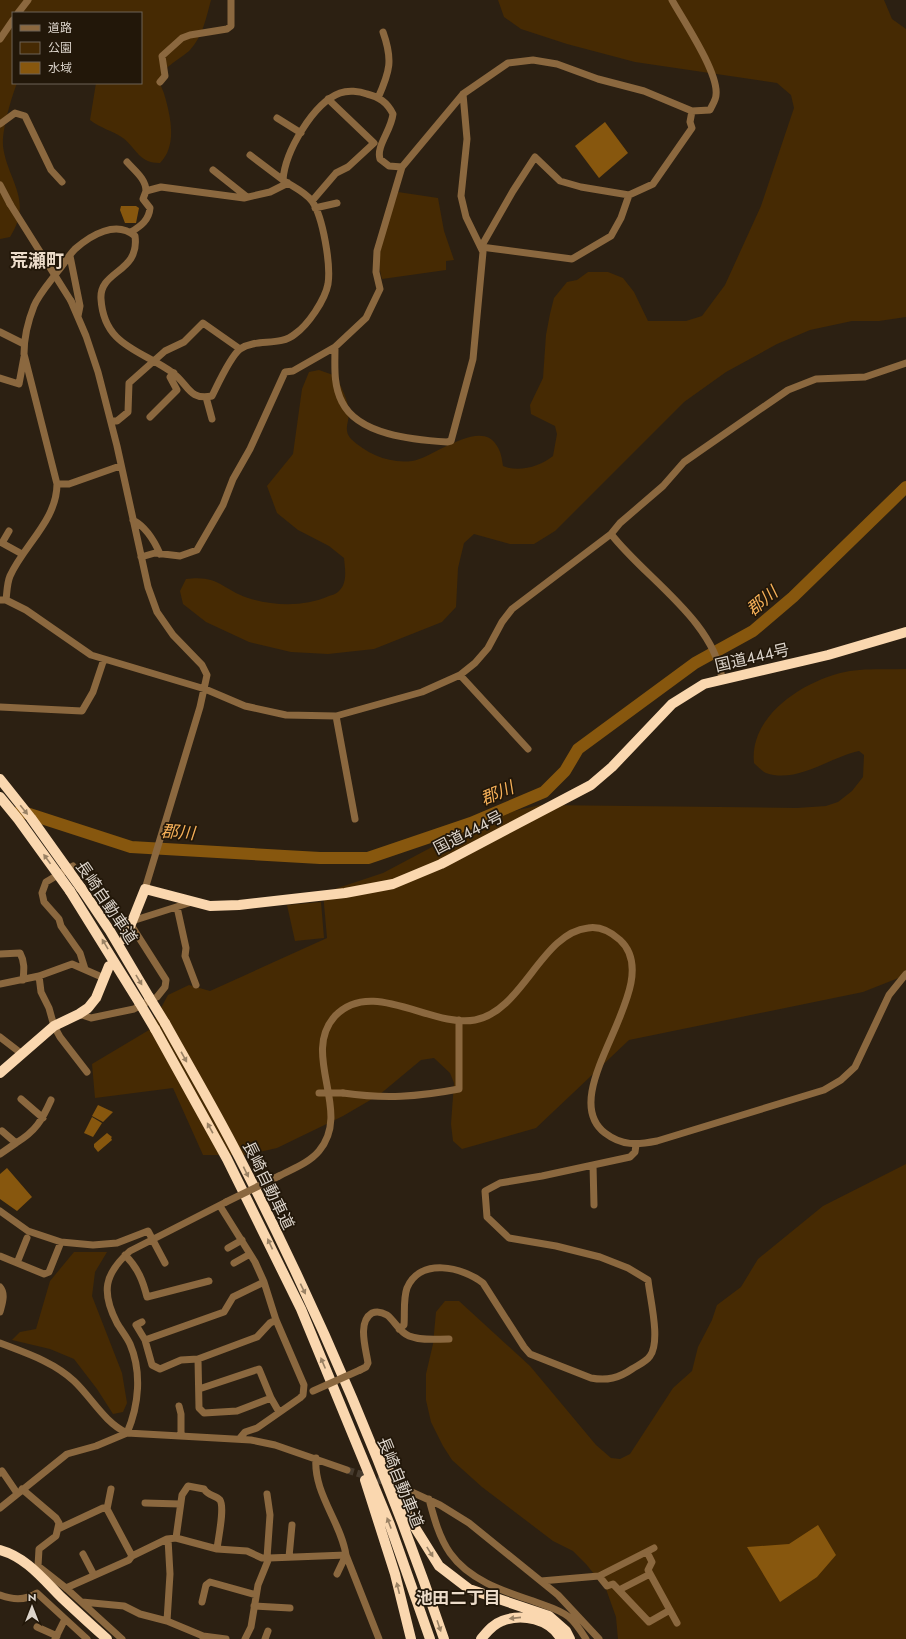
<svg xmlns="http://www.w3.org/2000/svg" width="906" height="1639" viewBox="0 0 906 1639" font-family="Jost,'Noto Sans JP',sans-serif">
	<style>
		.green { fill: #462a03 }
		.water { fill: #87570e }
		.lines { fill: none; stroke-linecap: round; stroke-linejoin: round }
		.river { stroke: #87570e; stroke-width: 12 }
		.minor-tunnel { stroke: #463b2e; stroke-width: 7; stroke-dasharray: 7 3.5; stroke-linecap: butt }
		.minor { stroke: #8b683f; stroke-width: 7 }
		.highway { stroke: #fad7af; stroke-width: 10 }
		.minor-bridge { stroke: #8b683f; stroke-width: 7 }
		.highway-bridge { stroke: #fad7af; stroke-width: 10 }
		.oneway { fill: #998164 }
		.labels { text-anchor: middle; stroke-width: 3.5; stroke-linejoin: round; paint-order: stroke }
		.street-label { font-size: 16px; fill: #dcd4cb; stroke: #221709 }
		.water-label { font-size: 17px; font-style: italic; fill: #f7b159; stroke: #221709 }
		.neighbourhood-label { font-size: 17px; font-weight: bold; fill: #ecdcca; stroke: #221709 }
		.quarter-label { font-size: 18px; font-weight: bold; fill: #ecdcca; stroke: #221709 }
	</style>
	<rect width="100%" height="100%" fill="#2c2012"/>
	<path class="green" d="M0,0H211C206,18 203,36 190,50C181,59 159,68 160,83C161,87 164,92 165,97C171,118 177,146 160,163C139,163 137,149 123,138C113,131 100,128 90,120L96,83H141V13H13V83H17C11,99 2,129 3,146C7,180 34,200 10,237L0,239Z
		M498,0H884L892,19L906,29V317L879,321H852L810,330L777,344L726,372L684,402L555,531L534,544H510L474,534L464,543L458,568L456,607L442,622L374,649L328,654L291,652L249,642L206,622L183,604L180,591L186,579C220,575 221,589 248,598C274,606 304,607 329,596C332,595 336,594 338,592C348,584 345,569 344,558L329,546L298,530L277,513L267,486L293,454L302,389L309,372L319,370L336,376C341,387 349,401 349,413C349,422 343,430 351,439C367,454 390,464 412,461C433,458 481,417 497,446C501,452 502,459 503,466C519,473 541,466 553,456L557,434L555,426L531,414L530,405L543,378L546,335L550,314L554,298L567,282L577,280L588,272H608L623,278L634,292L648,321H686L702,316L725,285L761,206L794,108L791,95L777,83L635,62L567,44L521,29L504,17Z
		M398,192L438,198L444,231L454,260L446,261V270L382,279C373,251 390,219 398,192Z
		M906,669V975L863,992L629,1040L536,1128L462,1149L453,1141L451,1124L454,1083L450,1073L434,1058L421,1060L379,1095L343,1116L277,1148L246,1155H203L173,1088L95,1098L92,1064L149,1030L168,995L189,985L210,991L327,938L323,893L383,873L466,829L506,813L540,805L797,808L826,806L838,802L852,791L863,777L864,755L859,751C830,757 797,784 766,773C762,771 758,767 754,763C749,716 803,681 845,672C864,668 886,670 906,669Z
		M321,902L324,938L295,941L287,905Z
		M906,1164V1639H618L616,1617L606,1589L586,1564L573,1551L553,1541L482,1487L452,1460L443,1446L431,1422L426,1400V1374L433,1344L436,1312L445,1301H459L530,1366L596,1445L611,1458L620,1459L630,1454L673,1388L692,1371L698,1347L712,1320L717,1305L741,1287L758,1259L823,1206Z
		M74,1252H107L95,1272L92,1296L122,1373L127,1403L123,1412L113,1414L97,1389L74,1359L50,1349L12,1340L20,1332L36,1329L50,1281Z"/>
	<path class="water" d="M605,122L628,153L599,178L575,146Z
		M121,206H136L139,208L136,223H125L120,210Z
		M98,1105L113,1112L103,1122L92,1116Z
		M92,1117L102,1123L93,1137L84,1133Z
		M107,1133L112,1137L111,1138L112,1140L98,1152L94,1147V1144Z
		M7,1168L32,1197L17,1211L0,1199V1174Z
		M818,1525L836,1555L817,1577L780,1602L747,1547L789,1544Z"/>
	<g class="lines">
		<path class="river" d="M20,811L131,847L320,858H368L471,823L544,792L565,771L578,749L695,663L753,631L793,597L906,487"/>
		<path class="minor-tunnel" d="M347,1470L389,1483"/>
		<path class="minor" d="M18,13L28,0
			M0,39L13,20
			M160,82L165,76L162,56L182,38L190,35L227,29L231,26V0
			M378,98C390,71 393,60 383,32
			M277,118L301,133
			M0,124L15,113L25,116L51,170L62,182
			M250,155L283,180
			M127,162C135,171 146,179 146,191
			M213,170L247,197
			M0,185L10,204
			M312,201L336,173L348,167L374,143L328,99
			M315,208L337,203
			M131,232C141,226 149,220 150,208L143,199L146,191L161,187L244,198L270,192L288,183
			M481,247L513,191L535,157L560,181L581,187L629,195L653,184L692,128L690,122L692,111
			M481,247L572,259L611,236L621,218L629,195
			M70,256L80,306L78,316
			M71,301L86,336L98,372L117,446L148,587L157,612L173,635L202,665L207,675L200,707L145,889
			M0,332L24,344
			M335,347C335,365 333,385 342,402C358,435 414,440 447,442L451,441L473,359L483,252L466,217L461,196L467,139L463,94
			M0,378L19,384L24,357
			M206,397L212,419
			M150,417L177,390L170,377L174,373
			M111,421H117L128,412L129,383L165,351L184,342L203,323L240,349
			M57,484H69L120,466
			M133,520C146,527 154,540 160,554
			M9,531L2,543L22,554
			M611,534C645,578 714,620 722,679
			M141,557L155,553L180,556L197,550L223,505L233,479L250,449L285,372L293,371L335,347L366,318L380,289L376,272L377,251L402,167L463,94L508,63L533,60L557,64L598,79L644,91L692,111L710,110C712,105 716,100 716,95C719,73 683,20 672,0
			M0,600H6L26,610L91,655L205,689L245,706L286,715L336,716L422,692L460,675L475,663L488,648L502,622L512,609L611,534L620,523L663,486L684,462L788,390L816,379L865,377L906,363
			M6,600C7,592 7,583 10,576C24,545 57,520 57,484L24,354C24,339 28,321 34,306C39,294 50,282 58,271C64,264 69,255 75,249C91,235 116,220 135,236C140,273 99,270 101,299C104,347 142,350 173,373C188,384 189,401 212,396C218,384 230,357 240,349C256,338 280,347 295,334C308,325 325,300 328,284C331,265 323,217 312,201C304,191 293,187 283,180C285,152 313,103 340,93C348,90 359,91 367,94C379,97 387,102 393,114C391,131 376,146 380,159L389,166L402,167
			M460,675L528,749
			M0,707L82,711L93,692L104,659
			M336,716L355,819
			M73,866L46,882L42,893L44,902L59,919L61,926L80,953L85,969
			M177,907L186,948L185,956L196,985
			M132,921L192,902
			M0,954L20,953C25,962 24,970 23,980
			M39,976L41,992L49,1008L54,1026L60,1037L87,1072
			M0,984L39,976L72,964L104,978
			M79,1014L91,1018L134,1009L157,997L165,987L166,980L131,925
			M0,1037L22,1054
			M343,1093C385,1099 417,1097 459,1089V1020
			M21,1099L43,1118
			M2,1131L16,1143C36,1131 42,1120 51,1100
			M0,1154L16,1143
			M593,1165L594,1205
			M279,1176C292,1169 309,1163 319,1151C353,1111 300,1055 335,1016C372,977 431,1028 475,1020C523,1011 541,933 588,928C600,926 611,932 620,940C669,985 552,1092 605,1133C622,1146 637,1145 657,1141L824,1090L841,1080L855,1067L889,995L906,974
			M220,1206L255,1262L264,1282L276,1320L304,1385L303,1395L300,1398L257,1428L245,1432L240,1438
			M0,1211L28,1231L61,1242L93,1245L117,1243L148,1231L165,1263
			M228,1248L242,1240
			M125,1255C138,1268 143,1281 147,1297L209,1281
			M0,1256L44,1274L49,1272L61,1242
			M17,1263L27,1238
			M234,1263L250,1254
			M264,1282L233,1297L224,1312L145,1340L152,1365L160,1369L181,1360L198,1359L257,1337L270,1323L276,1320
			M0,1287C6,1294 2,1304 0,1312
			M142,1322L136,1325L145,1340
			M399,1329L404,1325C405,1313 403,1299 407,1288C420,1257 463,1267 483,1283L524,1347L530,1354L591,1378C607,1381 619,1378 632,1369C638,1365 646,1362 650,1356C661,1341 650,1299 648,1280L628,1268L600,1257L556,1246L509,1238L487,1217L485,1191L500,1183L542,1176L630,1157L635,1152L636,1145
			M0,1343C26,1353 54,1362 74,1381C92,1398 104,1422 127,1433L251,1440L275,1445L347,1470
			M198,1359L199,1408L204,1413L237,1411L271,1398L279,1412
			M360,1370L366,1367L368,1363C366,1349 357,1322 372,1313C377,1311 382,1312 387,1315C395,1321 399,1332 409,1336C422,1341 436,1339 449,1339
			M199,1389L259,1369L271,1398
			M179,1406L181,1414V1436
			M316,1458C313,1493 341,1522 346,1555L379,1639
			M0,1473L2,1471L17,1493
			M403,1488L440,1505L469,1523L558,1595L599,1639
			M22,1489L56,1518L59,1523L56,1536L39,1549L38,1566L66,1588L122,1639
			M267,1494L270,1515L267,1558
			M429,1499C434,1518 439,1537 450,1553C469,1580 503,1591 533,1601C546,1606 559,1609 569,1617C576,1623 581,1631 586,1639
			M145,1503L180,1504
			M0,1508L67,1454L96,1446L127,1433C139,1405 142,1372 130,1344C127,1337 121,1330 117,1323C101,1292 104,1274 130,1251L226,1202
			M107,1509L111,1489
			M58,1529L103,1508L107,1509L132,1556L167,1539L176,1538L217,1549L247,1551L262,1558H269L346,1555
			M176,1538L182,1495L188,1486L204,1489C208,1496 216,1495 220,1500C225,1508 218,1539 217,1549
			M168,1539L170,1574L167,1621L203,1636V1639
			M647,1552L652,1562L648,1570L677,1623
			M83,1554L94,1575
			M289,1557L292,1525
			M337,1574L346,1555
			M599,1576L607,1586L613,1584L649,1622L670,1610
			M541,1581L599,1576L654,1548
			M66,1588L129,1560L132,1556
			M619,1590L650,1574
			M0,1595C13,1600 25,1601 37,1593L87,1639
			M82,1602L124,1606L140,1614L167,1621
			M202,1602L206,1585L210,1582L256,1595
			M254,1606L290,1608
			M37,1627L57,1636
			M203,1636L226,1639
			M55,1639L65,1619
			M245,1639L251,1627L258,1585L269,1558
			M265,1639L268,1631"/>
		<path class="highway" d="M81,888L110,931L149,997
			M70,891L139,1002
			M125,939L145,889L210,906L239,905L345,893L393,884L441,864L591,785L612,767L672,704L704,684L828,655L906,632
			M165,1023C190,1068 216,1112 239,1157C319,1312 388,1474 444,1639
			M155,1029L227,1159L301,1309L390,1525L430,1639
			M0,1073L54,1026L79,1014L88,1008L96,998L109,966
			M379,1447L409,1518L439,1566L469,1589L549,1616L566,1631L570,1639
			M365,1480L395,1574L411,1639
			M0,1550C26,1557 43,1579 61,1597C76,1611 91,1625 107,1639
			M481,1639C487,1632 493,1624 502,1621C522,1613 550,1619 561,1639"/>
		<path class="minor-bridge" d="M10,204L71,301
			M319,1093H343
			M226,1202L279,1176
			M313,1391L360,1370"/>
		<path class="highway-bridge" d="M0,779L31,818L81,888
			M0,797L18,819L70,891
			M149,997L165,1023
			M139,1002L155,1029"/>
	</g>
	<defs><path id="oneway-solid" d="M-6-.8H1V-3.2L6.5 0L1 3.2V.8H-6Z"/></defs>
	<g class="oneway">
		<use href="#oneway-solid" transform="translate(24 810) rotate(51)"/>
		<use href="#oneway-solid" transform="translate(47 859) rotate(-126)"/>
		<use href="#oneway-solid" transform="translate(105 944) rotate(-121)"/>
		<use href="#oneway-solid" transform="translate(139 980) rotate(59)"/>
		<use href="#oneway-solid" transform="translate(184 1057) rotate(61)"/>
		<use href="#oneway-solid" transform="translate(210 1128) rotate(-119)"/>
		<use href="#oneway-solid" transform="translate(246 1172) rotate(64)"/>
		<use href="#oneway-solid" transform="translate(270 1244) rotate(-115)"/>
		<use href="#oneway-solid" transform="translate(303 1289) rotate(64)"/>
		<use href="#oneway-solid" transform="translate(323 1363) rotate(-113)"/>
		<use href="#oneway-solid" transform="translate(389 1523) rotate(-111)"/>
		<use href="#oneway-solid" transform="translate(430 1552) rotate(58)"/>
		<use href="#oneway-solid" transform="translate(398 1588) rotate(-104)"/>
		<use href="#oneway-solid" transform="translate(515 1618) rotate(174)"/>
		<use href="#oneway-solid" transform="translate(439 1626) rotate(71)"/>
	</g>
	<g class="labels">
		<g class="street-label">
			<text transform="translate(752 657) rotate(-13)" y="6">国道444号</text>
			<text transform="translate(468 832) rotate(-27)" y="6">国道444号</text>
			<text transform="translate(107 902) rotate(56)" y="6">長崎自動車道</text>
			<text transform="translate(269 1185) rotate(64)" y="6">長崎自動車道</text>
			<text transform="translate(401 1482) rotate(68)" y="6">長崎自動車道</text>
		</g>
		<g class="water-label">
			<text transform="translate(762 601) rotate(-40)" y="6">郡川</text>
			<text transform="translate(497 793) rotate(-23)" y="6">郡川</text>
			<text transform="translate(178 832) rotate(4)" y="6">郡川</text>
		</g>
		<g class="neighbourhood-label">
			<text x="458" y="1604">池田二丁目</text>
		</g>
		<g class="quarter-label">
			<text x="37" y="267">荒瀬町</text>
		</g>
	</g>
	<rect x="12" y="12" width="130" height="72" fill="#221709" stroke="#6c6357"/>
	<rect x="20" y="25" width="20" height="6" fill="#8b683f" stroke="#6c6357"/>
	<text x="48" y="32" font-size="12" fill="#dcd4cb">道路</text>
	<rect x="20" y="42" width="20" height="12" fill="#462a03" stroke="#6c6357"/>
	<text x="48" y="52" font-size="12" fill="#dcd4cb">公園</text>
	<rect x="20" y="62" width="20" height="12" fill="#87570e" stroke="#6c6357"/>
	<text x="48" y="72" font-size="12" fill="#dcd4cb">水域</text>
	<g transform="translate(32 1607)" stroke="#221709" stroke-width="3" paint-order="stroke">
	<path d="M0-3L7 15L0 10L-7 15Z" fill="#dcd4cb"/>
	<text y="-6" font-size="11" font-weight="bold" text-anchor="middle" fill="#dcd4cb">N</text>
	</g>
</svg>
